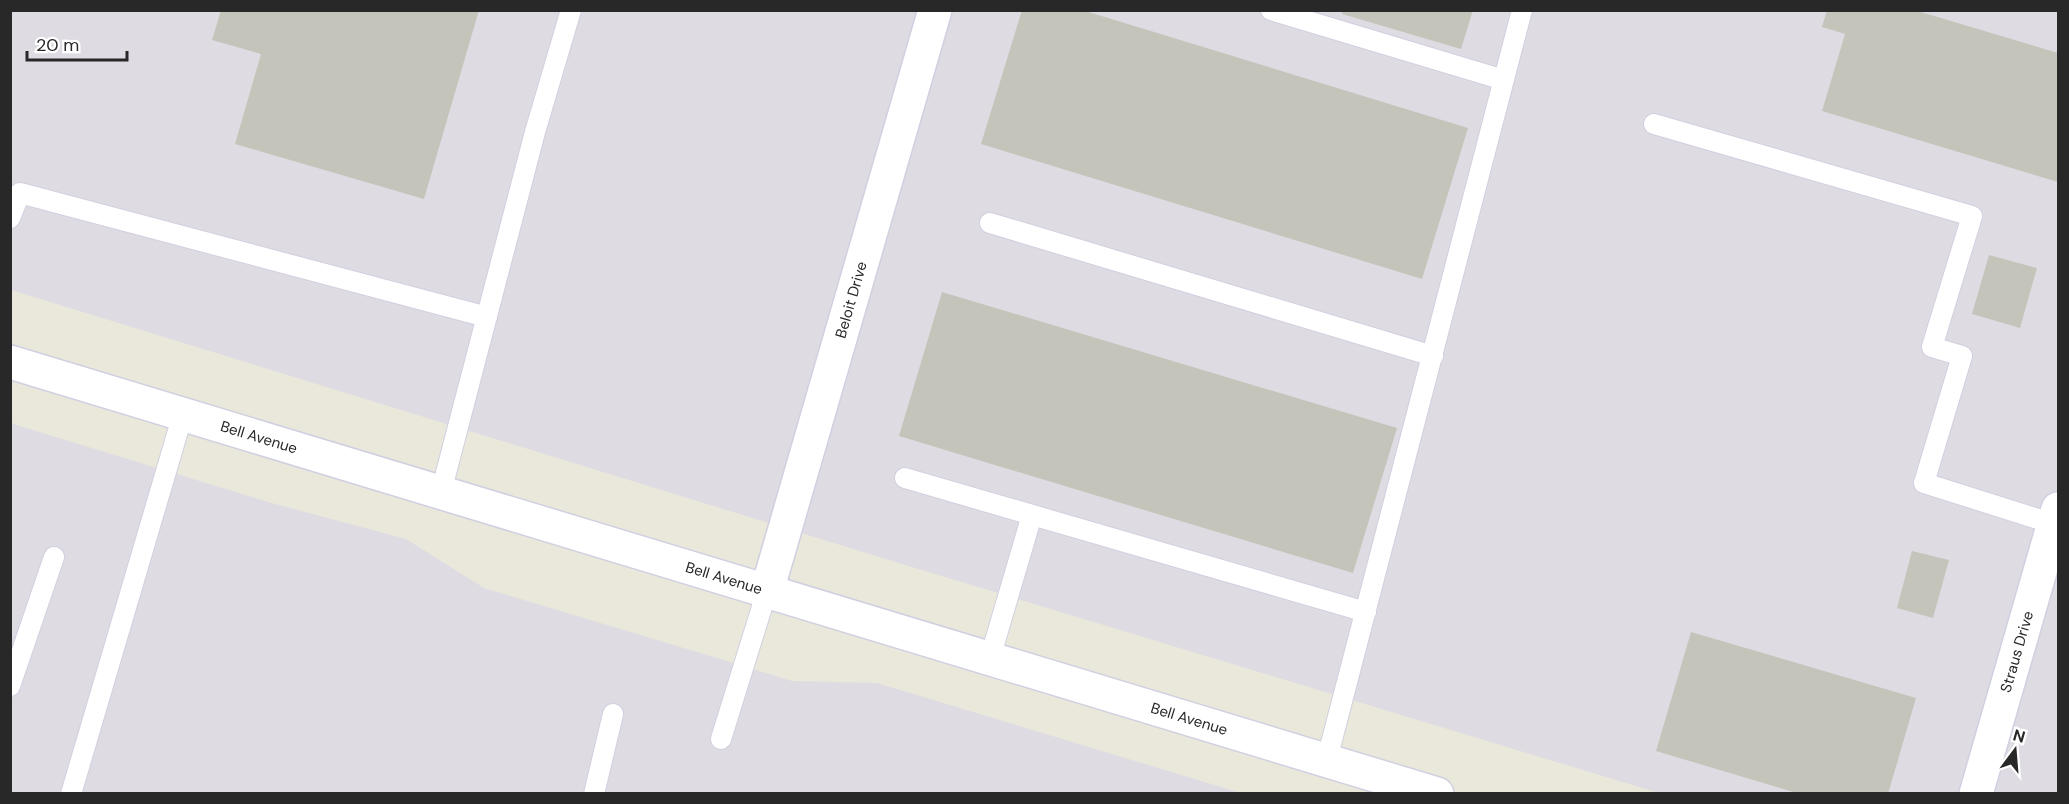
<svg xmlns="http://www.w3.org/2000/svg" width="2069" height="804" viewBox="0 0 2069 804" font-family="'DM Sans',sans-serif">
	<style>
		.industrial { fill: #dfdbe3 }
		.building { fill: #c5c4ba }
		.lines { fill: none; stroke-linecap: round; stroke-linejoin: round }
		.service-casing { stroke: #d1d0e1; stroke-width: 22 }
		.minor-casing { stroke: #d1d0e1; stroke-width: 36 }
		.secondary-casing { stroke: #d1d0e1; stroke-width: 36 }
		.service { stroke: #fff; stroke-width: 20 }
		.minor { stroke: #fff; stroke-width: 33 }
		.secondary { stroke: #fff; stroke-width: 33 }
		.labels { text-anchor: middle; stroke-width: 5; stroke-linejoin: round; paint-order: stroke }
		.street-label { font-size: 15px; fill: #282828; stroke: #fff }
	</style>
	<rect width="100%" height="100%" fill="#eae7db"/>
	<path class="industrial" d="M10,11H2058V793H1659L902,564L11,290Z
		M10,423L268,502L406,539L484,588L707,655L792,681L877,683L1241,793H11Z"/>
	<path class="building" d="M221,10H479L424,199L235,144L261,54L212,40Z
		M1022,10H1082L1468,128L1422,279L981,144Z
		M1343,10H1473L1461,49L1342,14Z
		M1827,10H1914L2058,53V182L1822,111L1845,34L1822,27Z
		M1989,255L2037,268L2020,328L1972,314Z
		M942,292L1397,428L1353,573L899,436Z
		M1912,551L1949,560L1933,618L1897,608Z
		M1691,632L1916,698L1888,794H1800L1656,751Z"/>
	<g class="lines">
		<g class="service-casing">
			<path id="service" d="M1271,10L1504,80
				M1654,124L1972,216L1932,347L1962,356L1924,483L2054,524
				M10,218L20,193L487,317
				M990,223L1433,356
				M905,478L1366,612
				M441,492L535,132L571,10
				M990,658L1032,515
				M10,686L54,557
				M721,739L767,591
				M1327,759L1522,10
				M71,794L183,414
				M594,794L613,714"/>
		</g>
		<g class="minor-casing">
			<g id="minor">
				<path id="s1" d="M767,591L935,10"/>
				<path id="s2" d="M1976,794L2058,509"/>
			</g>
		</g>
		<g class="secondary-casing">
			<g id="secondary">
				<path id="s3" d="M10,362L1437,794"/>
			</g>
		</g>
		<use href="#service" class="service"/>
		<use href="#minor" class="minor"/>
		<use href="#secondary" class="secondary"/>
	</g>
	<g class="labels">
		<g class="street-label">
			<text dy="5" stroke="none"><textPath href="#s1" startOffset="303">Beloit Drive</textPath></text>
			<text dy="5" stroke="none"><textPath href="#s3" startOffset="260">Bell Avenue</textPath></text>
			<text dy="5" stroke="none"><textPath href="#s3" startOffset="746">Bell Avenue</textPath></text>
			<text dy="5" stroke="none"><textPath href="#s2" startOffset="148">Straus Drive</textPath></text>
			<text dy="5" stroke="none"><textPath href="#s3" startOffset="1232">Bell Avenue</textPath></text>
		</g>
	</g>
	<rect width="2069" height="804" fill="none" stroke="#282828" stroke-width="24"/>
	<g transform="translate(2015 750) rotate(16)" stroke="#ffffff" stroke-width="4.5" paint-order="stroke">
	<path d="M0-4.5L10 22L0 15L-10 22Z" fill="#282828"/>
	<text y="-9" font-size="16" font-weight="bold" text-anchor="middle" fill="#282828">N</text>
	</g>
	<path d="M27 51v9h100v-9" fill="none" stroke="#282828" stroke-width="3"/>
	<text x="36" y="51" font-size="18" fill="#282828" stroke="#ffffff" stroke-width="4.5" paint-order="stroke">20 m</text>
</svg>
